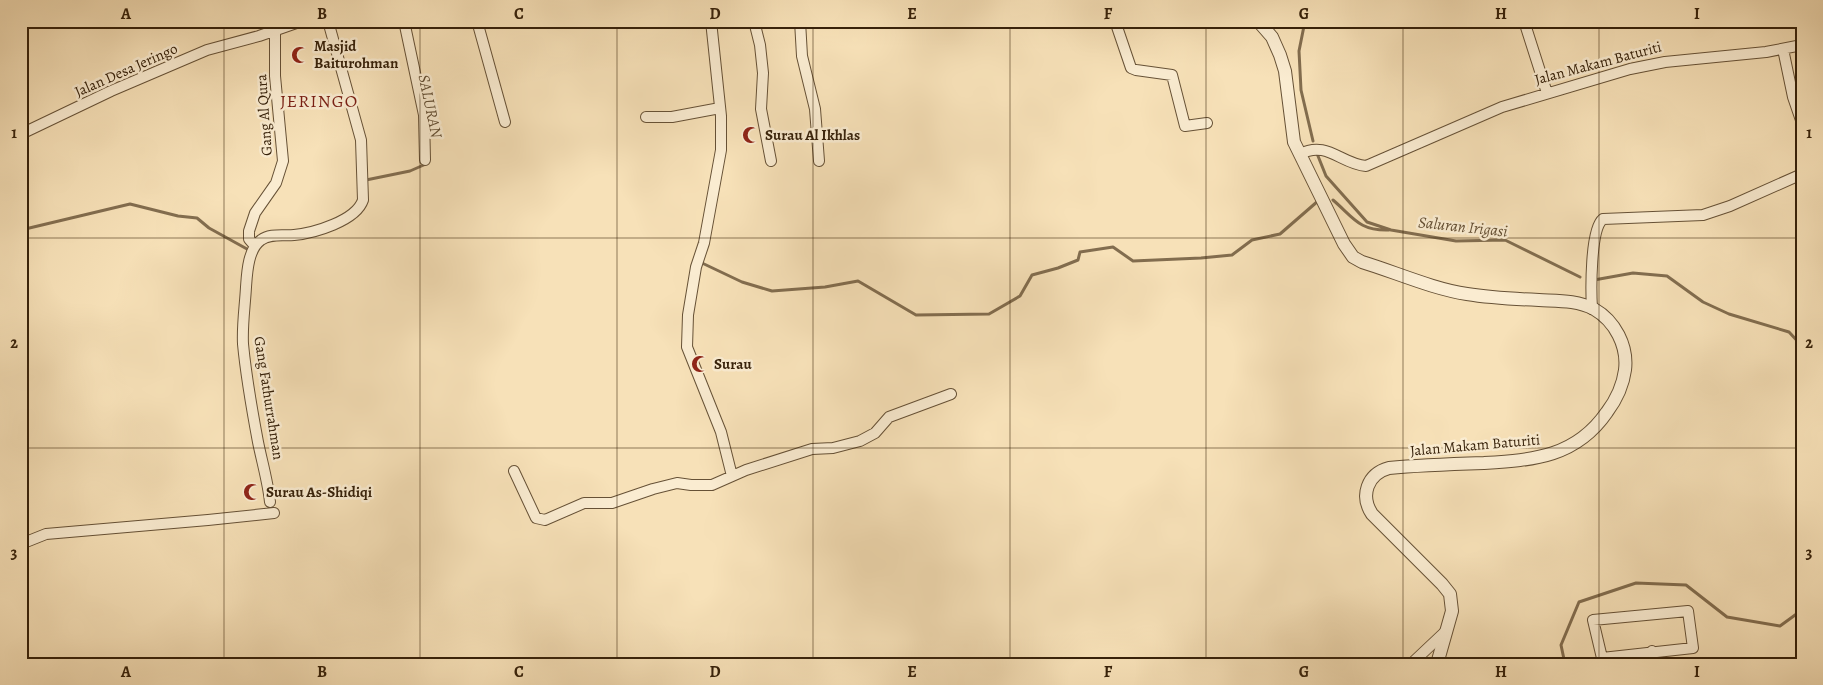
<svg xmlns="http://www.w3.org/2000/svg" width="1823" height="685" viewBox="0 0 1823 685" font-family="Alegreya,serif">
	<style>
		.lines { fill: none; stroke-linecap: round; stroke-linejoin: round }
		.stream { stroke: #826d4f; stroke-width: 3 }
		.minor-casing { stroke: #665136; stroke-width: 12 }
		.tertiary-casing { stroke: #665136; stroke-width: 14 }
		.minor { stroke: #faecd1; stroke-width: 10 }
		.tertiary { stroke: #faecd1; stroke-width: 12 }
		.grid { fill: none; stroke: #36210a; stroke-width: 1; stroke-opacity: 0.55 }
		.labels { text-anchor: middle; stroke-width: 5; stroke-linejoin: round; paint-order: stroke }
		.poi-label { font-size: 15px; font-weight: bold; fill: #36210a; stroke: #faecd1; text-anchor: start }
		.street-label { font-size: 15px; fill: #36210a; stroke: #faecd1 }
		.water-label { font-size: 16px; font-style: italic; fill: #624d32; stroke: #faecd1 }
		.quarter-label { font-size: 18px; letter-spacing: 1px; fill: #7a1f14; stroke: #faecd1 }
		.neatline { fill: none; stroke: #36210a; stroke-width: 2 }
		.grid-label { font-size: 16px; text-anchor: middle; font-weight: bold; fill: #36210a }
	</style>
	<rect width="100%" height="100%" fill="#f7e1b8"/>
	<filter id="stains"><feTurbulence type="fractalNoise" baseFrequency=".004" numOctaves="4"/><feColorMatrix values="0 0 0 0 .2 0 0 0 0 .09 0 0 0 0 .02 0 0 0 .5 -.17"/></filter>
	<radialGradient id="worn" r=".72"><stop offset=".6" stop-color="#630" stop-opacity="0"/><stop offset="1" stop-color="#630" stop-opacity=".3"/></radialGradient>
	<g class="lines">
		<path class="stream" d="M1305,21L1299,51L1301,90L1313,141
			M1349,21L1369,27L1419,21
			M1316,151L1326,176L1367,222L1391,230L1456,241L1505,240L1580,277
			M366,180L410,171L426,164
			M1333,200C1354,218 1359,231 1389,230
			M21,230L130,204L178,216L197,218L209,228L247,249
			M702,263L742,282L772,291L825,287L858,281L916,315L989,314L1020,296L1032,275L1058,268L1078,260L1080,252L1113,247L1133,261L1201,258L1232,255L1252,240L1280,234L1318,201
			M1594,280L1633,273L1667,276L1703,302L1729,314L1789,332L1802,346
			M21,411L23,424L21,426
			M1802,523L1799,534L1802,549
			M1565,664L1561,645L1579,602L1636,583L1686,585L1727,617L1780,626L1802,610"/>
		<g class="minor-casing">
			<path id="minor" d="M404,21L424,115L425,160
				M477,21L505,122
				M711,21L721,116V150L704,243L696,267L688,315L687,347L721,432L732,476
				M754,21L760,45L763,73L761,109L771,161
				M800,21L802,56L815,109L819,161
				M1115,21L1131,68L1136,70L1172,75L1185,126L1207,123
				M1524,21L1547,93
				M1783,49L1793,97L1802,123
				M646,117H672L720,108
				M21,134L111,91L207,50L259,36L302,21
				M1300,154C1327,140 1341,164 1366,166L1502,107L1630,69L1665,62L1766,52L1802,45
				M255,246L249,239V231L255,213L276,183L283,161L275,76V31
				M1592,309C1591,292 1590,229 1603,219L1703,215L1730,206L1802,174
				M514,471L536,518L545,520L584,503H612L653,489L677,483L691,485H712L746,470L812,449L833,448L860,441L875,433L889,417L951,394
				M270,502C268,482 262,462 258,442C252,410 246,376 243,344C242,325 245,306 246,287C247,273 248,249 261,240C270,233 283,236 294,235C314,233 356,221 363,200L361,140L328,21
				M21,544L46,534L208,520L274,513
				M1688,611L1693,648L1602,658L1593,620Z
				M1411,664L1446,631
				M1652,664V651"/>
		</g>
		<g class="tertiary-casing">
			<path id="tertiary" d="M1258,21L1272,37L1280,55L1285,71L1294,142L1344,244L1353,257L1362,262C1395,272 1433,289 1467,294C1491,298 1515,299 1539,300C1558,301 1577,300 1594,309C1615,321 1628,346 1625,370C1623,385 1616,400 1607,412C1576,457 1534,460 1484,463C1452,464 1420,465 1389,468C1367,474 1360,496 1372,514L1442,584L1450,594L1452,611L1437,664"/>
		</g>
		<use href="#minor" class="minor"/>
		<use href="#tertiary" class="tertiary"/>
	</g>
	<path class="grid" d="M224,21V664M420,21V664M617,21V664M813,21V664M1010,21V664M1206,21V664M1403,21V664M1599,21V664M21,238H1802M21,448H1802"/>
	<defs>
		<g id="mosque-bare" transform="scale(1.35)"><path d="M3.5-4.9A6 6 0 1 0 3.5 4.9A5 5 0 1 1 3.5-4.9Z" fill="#8f2418" stroke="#faecd1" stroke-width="2.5" paint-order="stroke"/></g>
	</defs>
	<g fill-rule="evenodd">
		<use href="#mosque-bare" x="300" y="55"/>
		<use href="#mosque-bare" x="751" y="135"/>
		<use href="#mosque-bare" x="700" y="364"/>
		<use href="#mosque-bare" x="252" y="492"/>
	</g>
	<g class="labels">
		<g class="poi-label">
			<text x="314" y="51">Masjid<tspan x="314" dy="17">Baiturohman</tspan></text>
			<text x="765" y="140">Surau Al Ikhlas</text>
			<text x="714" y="369">Surau</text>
			<text x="266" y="497">Surau As-Shidiqi</text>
		</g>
		<g class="street-label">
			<text transform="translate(1598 63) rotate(-15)" y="5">Jalan Makam Baturiti</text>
			<text transform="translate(126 70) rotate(-24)" y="5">Jalan Desa Jeringo</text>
			<text transform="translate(264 115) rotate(-94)" y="5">Gang Al Qura</text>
			<text transform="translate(269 398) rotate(81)" y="5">Gang Fathurrahman</text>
			<text transform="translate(1475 445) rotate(-5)" y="5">Jalan Makam Baturiti</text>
		</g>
		<g class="water-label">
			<text transform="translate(431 106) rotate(78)" y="6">SALURAN</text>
			<text transform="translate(1463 226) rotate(6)" y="6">Saluran Irigasi</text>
		</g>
		<g class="quarter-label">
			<text x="319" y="107">JERINGO</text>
		</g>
	</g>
	<rect width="1823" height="685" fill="none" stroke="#f7e1b8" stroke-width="55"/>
	<rect x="28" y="28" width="1768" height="630" class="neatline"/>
	<g class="grid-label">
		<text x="126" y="19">A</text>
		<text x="322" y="19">B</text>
		<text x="519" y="19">C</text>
		<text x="715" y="19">D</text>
		<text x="912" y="19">E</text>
		<text x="1108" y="19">F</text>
		<text x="1304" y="19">G</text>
		<text x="1501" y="19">H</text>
		<text x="1697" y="19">I</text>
		<text x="14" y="138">1</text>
		<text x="1809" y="138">1</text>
		<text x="14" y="348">2</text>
		<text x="1809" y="348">2</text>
		<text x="14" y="558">3</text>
		<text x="1809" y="558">3</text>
		<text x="126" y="677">A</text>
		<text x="322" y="677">B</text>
		<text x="519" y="677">C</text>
		<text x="715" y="677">D</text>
		<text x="912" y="677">E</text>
		<text x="1108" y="677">F</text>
		<text x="1304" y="677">G</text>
		<text x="1501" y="677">H</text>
		<text x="1697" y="677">I</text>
	</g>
	<rect width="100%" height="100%" filter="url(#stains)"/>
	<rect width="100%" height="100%" fill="url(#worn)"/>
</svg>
